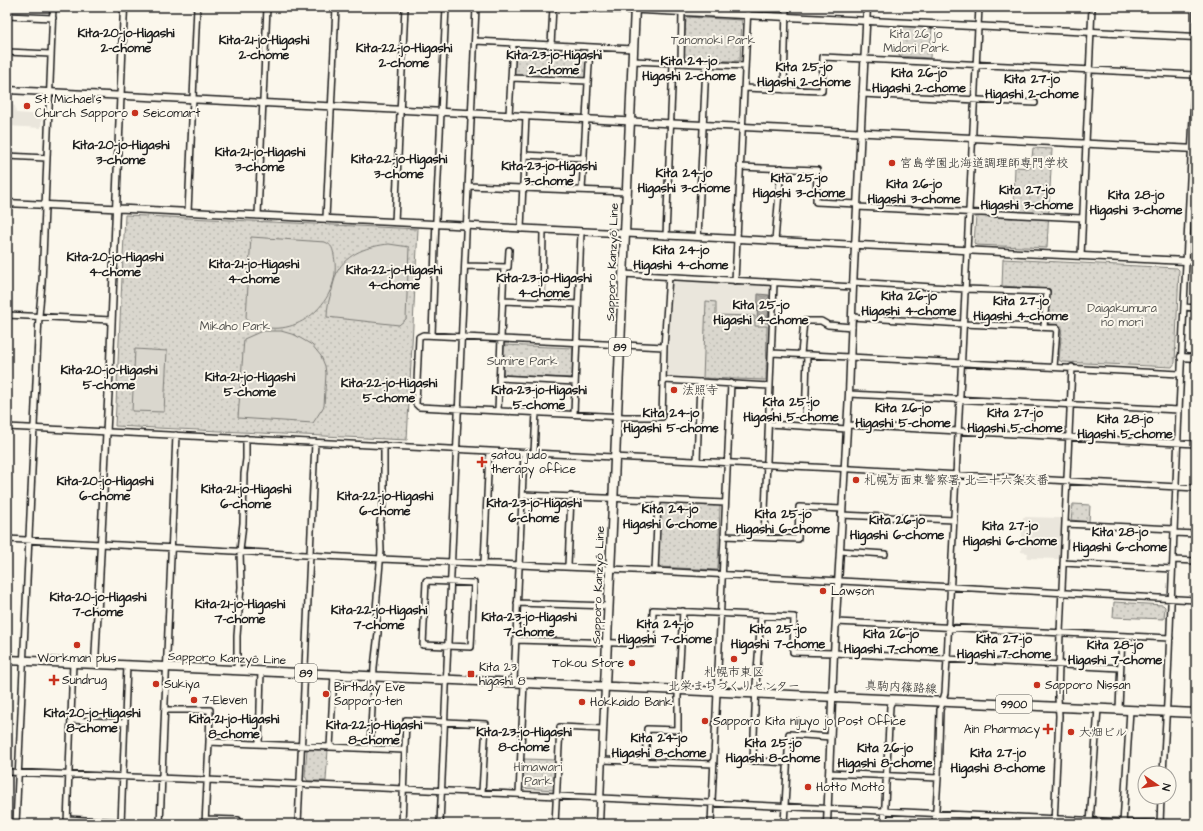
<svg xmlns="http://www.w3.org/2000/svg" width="1203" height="831" viewBox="0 0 1203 831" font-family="'Architects Daughter','Klee One',sans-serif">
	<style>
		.built { fill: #eae6dc }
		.green { fill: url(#green-dots); stroke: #7b7a75 }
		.pitch { fill: #dad7ce; stroke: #7b7a75 }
		.water { fill: url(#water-waves); stroke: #74726e }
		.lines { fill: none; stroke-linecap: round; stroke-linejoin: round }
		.minor-casing { stroke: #1c1c1c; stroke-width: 8 }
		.tertiary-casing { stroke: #1c1c1c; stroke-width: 9 }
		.primary-casing { stroke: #1c1c1c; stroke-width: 11 }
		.minor { stroke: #fbf7ec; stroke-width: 5 }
		.tertiary { stroke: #fbf7ec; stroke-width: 6 }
		.primary { stroke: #fbf7ec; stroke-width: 8 }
		.poi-dot { fill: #c8321e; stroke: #fbf7ec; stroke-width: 1.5 }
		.labels { text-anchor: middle; stroke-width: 4; stroke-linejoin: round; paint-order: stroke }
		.shield { fill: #fbf7ec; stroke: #5f5e5a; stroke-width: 1 }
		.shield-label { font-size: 11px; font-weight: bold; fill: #1c1c1c }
		.park-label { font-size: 12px; fill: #555451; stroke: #fbf7ec }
		.poi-label { font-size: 12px; fill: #1c1c1c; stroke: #fbf7ec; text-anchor: start }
		.street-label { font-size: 12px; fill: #1c1c1c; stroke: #fbf7ec }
		.neighbourhood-label { font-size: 13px; font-weight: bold; fill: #1c1c1c; stroke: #fbf7ec }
	</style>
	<defs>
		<pattern id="green-dots" width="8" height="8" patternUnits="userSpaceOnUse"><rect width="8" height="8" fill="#dad7ce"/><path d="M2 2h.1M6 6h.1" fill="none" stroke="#bab8b0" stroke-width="1.8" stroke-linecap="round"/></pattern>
		<pattern id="water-waves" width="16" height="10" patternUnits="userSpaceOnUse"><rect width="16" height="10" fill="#afaca5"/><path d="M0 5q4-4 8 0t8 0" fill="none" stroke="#96938d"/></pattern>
	</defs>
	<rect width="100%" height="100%" fill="#fbf7ec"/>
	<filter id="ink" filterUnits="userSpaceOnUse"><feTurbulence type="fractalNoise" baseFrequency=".025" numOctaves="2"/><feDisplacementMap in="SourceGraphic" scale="8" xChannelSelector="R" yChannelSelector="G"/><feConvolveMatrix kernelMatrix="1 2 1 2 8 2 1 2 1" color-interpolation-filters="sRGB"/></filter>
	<g filter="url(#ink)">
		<path class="built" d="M7,97H12V105L15,106L16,113L42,115L41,128L7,126Z
			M671,280L771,286L767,382L666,376Z
			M1023,517L1062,518L1060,559L1027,558L1028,553L1021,552Z"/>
		<path class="green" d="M686,17L742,20L740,61L683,60Z
			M901,24L932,26L930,58L899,56Z
			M515,45L588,49L586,78L513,75Z
			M1033,148L1052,149L1047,248L976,245L974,243L976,216L1013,218L1015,167L1031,168Z
			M125,215L418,229L407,440L115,426Z
			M1003,259L1177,268L1179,270L1175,363L1172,367L1062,362L1059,360L1062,327L1050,326L1047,323L1050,289L1002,286Z
			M706,301L716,302V315L755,316V326H767L766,380L703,378Z
			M504,345L573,348V376L571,378L504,375L503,374Z
			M659,502L720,505L718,570L660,567L657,563Z
			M1073,504L1090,505L1089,522L1071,520Z
			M1114,602L1163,605L1165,607L1164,619L1113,617Z
			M307,748L328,749L326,781H308L305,777Z
			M524,759L557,760L554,790L522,788Z"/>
		<path class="pitch" d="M251,237L325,242C332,245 333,249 334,256C343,296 303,336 264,327C256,325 250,324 246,317Z
			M389,244L409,247L406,319L399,325L327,317C327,307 329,299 332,290C333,284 335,278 337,272C347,253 369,246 389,244Z
			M262,331H281L295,335L312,345L321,356L325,366L326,373L324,406L313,423L238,418L244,339Z
			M135,349L167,351L164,412L132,411Z"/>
		<path class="water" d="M758,294L769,295L768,323L757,322Z"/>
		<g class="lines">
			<g class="minor-casing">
				<path id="minor" d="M7,16L53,18
					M475,41L633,49
					M551,45L553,7
					M7,52L51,54
					M633,61L745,66
					M681,63L682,12
					M511,78L588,81
					M744,88L822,91L823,57L1195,75
					M784,90L786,7
					M862,94L1035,103
					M509,115L513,43
					M524,155L584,158
					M7,156L46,158
					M740,167L817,170L816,202L857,204
					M468,186L627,192
					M582,190L590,47
					M857,207L1082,218
					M188,212L197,7
					M258,215L267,7
					M326,218L336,7
					M395,222L405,7
					M521,229L526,116
					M666,236L673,63
					M698,237L706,64
					M775,241L781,168
					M1081,256L1092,7
					M465,266L508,267L509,250
					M623,274L853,287
					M735,281L748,7
					M853,282L965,289L1047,292L1044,327
					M502,301L578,304
					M542,302L543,230
					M1184,307L1196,308
					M7,315L111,320
					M852,317L963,324L1057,328L1054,367
					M432,335L436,219L446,7
					M664,347L423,335L419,337L416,404L419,407L625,417H662L664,347L669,276
					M772,353L1180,374
					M801,354L804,321H821L828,325L852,327
					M499,378L575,382
					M664,380L770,386
					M849,394L1179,410
					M498,410L504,267
					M574,414L581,232
					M769,424L847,429
					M847,425L1196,444
					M805,426L807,355
					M7,427L833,468L1196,488
					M534,453L536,412
					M697,461L700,382
					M522,495L658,500
					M841,515L954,520
					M1065,524L1174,529
					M1174,533L1196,534
					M724,536L798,539L799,507L842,509
					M764,537L774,283
					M7,539L381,559L655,571L1196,600
					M840,551L885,554
					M1173,560L1196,561
					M484,563L489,451
					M1063,563L1172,569
					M568,566L571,496
					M655,571L658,500L725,503
					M426,581L474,583L471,647L423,645Z
					M517,603L609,606
					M836,622L1170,638
					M516,640L652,644L653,610L794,617L793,652L834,653L1120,668
					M237,670V636L241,587L240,551L243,523L244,474L246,459V438
					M514,682L524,453
					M1119,709L1122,636
					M165,710H210L209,742
					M71,720L125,723
					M259,743L261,671
					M330,747L334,675
					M370,749L374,667L378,633L376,609L381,551L380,523L384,498V445
					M602,760L714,764
					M744,760L788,763
					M645,761L647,729L678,730V697L683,611
					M753,761L756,685L761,615
					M7,772L207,780L1167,824
					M829,773L938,778
					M1163,773L1167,702L1179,410L1195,75L1196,9
					M519,794L524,683
					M67,819L121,822
					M206,819L238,820V824
					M298,823L310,824
					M1090,823L1098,708
					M16,824L39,316L42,283L53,7
					M67,824L73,663
					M121,824L127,665
					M160,824L176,435
					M205,824L209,742L404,750
					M298,824L315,442
					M402,824L406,720L486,724L482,792
					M440,824L476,7
					M555,824L560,727L603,729
					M711,824L731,383
					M784,824L789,734L831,737
					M884,824L890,706L893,699
					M935,824L938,778L940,710L945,693L947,659L979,7
					M1054,824L1059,716L1058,697L1060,633L1072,367
					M1123,824L1130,710
					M1160,824L1161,797"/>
			</g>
			<g class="tertiary-casing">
				<path id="tertiary" d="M581,7L1196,37
					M7,90L642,122L1196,149
					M7,203L1186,261L1196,260
					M1181,357L1196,358
					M95,664L110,362L124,7
					M599,824L605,686
					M827,824L834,653L849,394L853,287L867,7"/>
			</g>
			<g class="primary-casing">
				<path id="primary" d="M7,660L1196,713
					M605,686L635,7"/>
			</g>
			<use href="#minor" class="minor"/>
			<use href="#tertiary" class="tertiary"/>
			<use href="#primary" class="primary"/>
		</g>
	</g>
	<g class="poi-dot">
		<circle cx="27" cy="106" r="4"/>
		<circle cx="135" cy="113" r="4"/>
		<circle cx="892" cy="163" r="4"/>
		<circle cx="674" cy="390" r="4"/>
		<path d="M480 456h4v4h4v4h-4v4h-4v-4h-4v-4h4z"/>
		<circle cx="856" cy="480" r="4"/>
		<circle cx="823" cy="591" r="4"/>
		<circle cx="77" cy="645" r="4"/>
		<circle cx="734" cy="659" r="4"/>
		<circle cx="632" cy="663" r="4"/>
		<rect x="467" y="670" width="8" height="8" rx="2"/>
		<path d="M52 674h4v4h4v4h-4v4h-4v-4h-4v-4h4z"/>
		<circle cx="156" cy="684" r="4"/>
		<circle cx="1037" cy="685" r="4"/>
		<circle cx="326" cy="694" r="4"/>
		<circle cx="194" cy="700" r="4"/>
		<circle cx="582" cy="702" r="4"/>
		<circle cx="705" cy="721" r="4"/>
		<path d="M1046 723h4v4h4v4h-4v4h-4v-4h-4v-4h4z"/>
		<circle cx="1071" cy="732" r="4"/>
		<circle cx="808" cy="787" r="4"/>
	</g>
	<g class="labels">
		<g class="shield">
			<rect x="609" y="338" width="22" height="18" rx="3"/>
			<rect x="295" y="664" width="22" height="18" rx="3"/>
			<rect x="996" y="695" width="36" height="18" rx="3"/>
		</g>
		<g class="shield-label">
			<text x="620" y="351">89</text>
			<text x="306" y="677">89</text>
			<text x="1014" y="708">9900</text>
		</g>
		<g class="park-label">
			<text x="916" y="38">Kita 26 jo<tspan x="916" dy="14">Midori Park</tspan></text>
			<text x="713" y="44">Tanomoki Park</text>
			<text x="1122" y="312">Daigakumura<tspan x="1122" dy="14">no mori</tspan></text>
			<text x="235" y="330">Mikaho Park</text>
			<text x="522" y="365">Sumire Park</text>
			<text x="538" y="771">Himawari<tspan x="538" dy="14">Park</tspan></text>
		</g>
		<g class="poi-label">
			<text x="35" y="103">St. Michael's<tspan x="35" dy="14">Church Sapporo</tspan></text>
			<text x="143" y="117">Seicomart</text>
			<text x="900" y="167">宮島学園北海道調理師専門学校</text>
			<text x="682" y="394">法照寺</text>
			<text x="491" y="459">satou judo<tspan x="491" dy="14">therapy office</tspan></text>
			<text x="864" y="484">札幌方面東警察署 北二十六条交番</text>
			<text x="831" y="595">Lawson</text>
			<text x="77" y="662" text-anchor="middle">Workman plus</text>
			<text x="624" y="667" text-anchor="end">Tokou Store</text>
			<text x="479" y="671">Kita 23<tspan x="479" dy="14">higashi 8</tspan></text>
			<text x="734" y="676" text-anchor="middle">札幌市東区<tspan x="734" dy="14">北栄まちづくりセンター</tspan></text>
			<text x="62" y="684">Sundrug</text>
			<text x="164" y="688">Sukiya</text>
			<text x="1045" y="689">Sapporo Nissan</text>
			<text x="334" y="691">Birthday Eve<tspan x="334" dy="14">Sapporo-ten</tspan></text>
			<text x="202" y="704">7-Eleven</text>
			<text x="590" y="706">Hokkaido Bank</text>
			<text x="713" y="725">Sapporo Kita nijuyo jo Post Office</text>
			<text x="1040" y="733" text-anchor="end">Ain Pharmacy</text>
			<text x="1079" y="736">大畑ビル</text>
			<text x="816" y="791">Hotto Motto</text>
		</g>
		<g class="street-label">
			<text transform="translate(612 262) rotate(-88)" y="4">Sapporo Kanzyō Line</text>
			<text transform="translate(598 585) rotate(-88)" y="4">Sapporo Kanzyō Line</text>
			<text transform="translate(227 658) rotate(2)" y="4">Sapporo Kanzyō Line</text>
			<text transform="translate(901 687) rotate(3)" y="4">真駒内篠路線</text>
		</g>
		<g class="neighbourhood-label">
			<text x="126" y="37">Kita-20-jo-Higashi<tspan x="126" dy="15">2-chome</tspan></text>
			<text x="264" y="44">Kita-21-jo-Higashi<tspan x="264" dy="15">2-chome</tspan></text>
			<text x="404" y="52">Kita-22-jo-Higashi<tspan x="404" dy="15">2-chome</tspan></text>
			<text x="554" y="59">Kita-23-jo-Higashi<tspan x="554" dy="15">2-chome</tspan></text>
			<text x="689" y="65">Kita 24-jo<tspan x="689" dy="15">Higashi 2-chome</tspan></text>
			<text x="804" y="71">Kita 25-jo<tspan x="804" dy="15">Higashi 2-chome</tspan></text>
			<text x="919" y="77">Kita 26-jo<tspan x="919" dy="15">Higashi 2-chome</tspan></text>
			<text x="1032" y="83">Kita 27-jo<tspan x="1032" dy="15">Higashi 2-chome</tspan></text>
			<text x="121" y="149">Kita-20-jo-Higashi<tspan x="121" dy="15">3-chome</tspan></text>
			<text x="260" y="156">Kita-21-jo-Higashi<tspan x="260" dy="15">3-chome</tspan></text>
			<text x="399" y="163">Kita-22-jo-Higashi<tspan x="399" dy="15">3-chome</tspan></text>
			<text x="549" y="170">Kita-23-jo-Higashi<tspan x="549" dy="15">3-chome</tspan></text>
			<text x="684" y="177">Kita 24-jo<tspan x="684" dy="15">Higashi 3-chome</tspan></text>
			<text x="799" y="182">Kita 25-jo<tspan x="799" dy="15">Higashi 3-chome</tspan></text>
			<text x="914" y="188">Kita 26-jo<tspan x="914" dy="15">Higashi 3-chome</tspan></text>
			<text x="1027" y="194">Kita 27-jo<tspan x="1027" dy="15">Higashi 3-chome</tspan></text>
			<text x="1136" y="199">Kita 28-jo<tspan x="1136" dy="15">Higashi 3-chome</tspan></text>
			<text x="681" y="254">Kita 24-jo<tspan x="681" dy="15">Higashi 4-chome</tspan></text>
			<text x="115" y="261">Kita-20-jo-Higashi<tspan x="115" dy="15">4-chome</tspan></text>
			<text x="254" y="268">Kita-21-jo-Higashi<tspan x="254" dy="15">4-chome</tspan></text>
			<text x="394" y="274">Kita-22-jo-Higashi<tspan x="394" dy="15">4-chome</tspan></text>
			<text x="544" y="282">Kita-23-jo-Higashi<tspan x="544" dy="15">4-chome</tspan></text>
			<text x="909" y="300">Kita 26-jo<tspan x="909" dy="15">Higashi 4-chome</tspan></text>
			<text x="1021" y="305">Kita 27-jo<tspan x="1021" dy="15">Higashi 4-chome</tspan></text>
			<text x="761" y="309">Kita 25-jo<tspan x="761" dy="15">Higashi 4-chome</tspan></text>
			<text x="109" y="374">Kita-20-jo-Higashi<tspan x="109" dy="15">5-chome</tspan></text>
			<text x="250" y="381">Kita-21-jo-Higashi<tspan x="250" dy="15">5-chome</tspan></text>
			<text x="389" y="387">Kita-22-jo-Higashi<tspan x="389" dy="15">5-chome</tspan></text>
			<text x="539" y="394">Kita-23-jo-Higashi<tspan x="539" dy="15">5-chome</tspan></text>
			<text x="791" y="406">Kita 25-jo<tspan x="791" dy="15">Higashi 5-chome</tspan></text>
			<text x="903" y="412">Kita 26-jo<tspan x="903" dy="15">Higashi 5-chome</tspan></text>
			<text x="671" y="417">Kita 24-jo<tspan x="671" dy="15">Higashi 5-chome</tspan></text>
			<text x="1015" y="417">Kita 27-jo<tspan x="1015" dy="15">Higashi 5-chome</tspan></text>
			<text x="1125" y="423">Kita 28-jo<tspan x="1125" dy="15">Higashi 5-chome</tspan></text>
			<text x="105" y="485">Kita-20-jo-Higashi<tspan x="105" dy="15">6-chome</tspan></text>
			<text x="246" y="493">Kita-21-jo-Higashi<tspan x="246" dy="15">6-chome</tspan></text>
			<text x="385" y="500">Kita-22-jo-Higashi<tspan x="385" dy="15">6-chome</tspan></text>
			<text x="534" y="507">Kita-23-jo-Higashi<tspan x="534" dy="15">6-chome</tspan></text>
			<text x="670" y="513">Kita 24-jo<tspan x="670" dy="15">Higashi 6-chome</tspan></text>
			<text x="783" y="518">Kita 25-jo<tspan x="783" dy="15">Higashi 6-chome</tspan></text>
			<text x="897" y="524">Kita 26-jo<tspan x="897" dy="15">Higashi 6-chome</tspan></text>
			<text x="1010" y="530">Kita 27-jo<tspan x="1010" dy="15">Higashi 6-chome</tspan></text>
			<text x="1120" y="536">Kita 28-jo<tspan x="1120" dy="15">Higashi 6-chome</tspan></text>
			<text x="98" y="601">Kita-20-jo-Higashi<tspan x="98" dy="15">7-chome</tspan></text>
			<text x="240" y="608">Kita-21-jo-Higashi<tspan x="240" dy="15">7-chome</tspan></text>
			<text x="379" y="614">Kita-22-jo-Higashi<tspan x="379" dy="15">7-chome</tspan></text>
			<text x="529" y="621">Kita-23-jo-Higashi<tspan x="529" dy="15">7-chome</tspan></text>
			<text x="665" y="628">Kita 24-jo<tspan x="665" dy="15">Higashi 7-chome</tspan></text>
			<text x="778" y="633">Kita 25-jo<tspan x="778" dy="15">Higashi 7-chome</tspan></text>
			<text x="891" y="638">Kita 26-jo<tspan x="891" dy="15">Higashi 7-chome</tspan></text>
			<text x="1004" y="643">Kita 27-jo<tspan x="1004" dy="15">Higashi 7-chome</tspan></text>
			<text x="1115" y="649">Kita 28-jo<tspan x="1115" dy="15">Higashi 7-chome</tspan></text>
			<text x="92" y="717">Kita-20-jo-Higashi<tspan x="92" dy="15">8-chome</tspan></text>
			<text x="234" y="723">Kita-21-jo-Higashi<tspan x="234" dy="15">8-chome</tspan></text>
			<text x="374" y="729">Kita-22-jo-Higashi<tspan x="374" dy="15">8-chome</tspan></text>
			<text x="524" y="736">Kita-23-jo-Higashi<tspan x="524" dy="15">8-chome</tspan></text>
			<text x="659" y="742">Kita 24-jo<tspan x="659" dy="15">Higashi 8-chome</tspan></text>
			<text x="773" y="747">Kita 25-jo<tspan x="773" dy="15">Higashi 8-chome</tspan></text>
			<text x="885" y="752">Kita 26-jo<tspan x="885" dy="15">Higashi 8-chome</tspan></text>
			<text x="998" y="757">Kita 27-jo<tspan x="998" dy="15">Higashi 8-chome</tspan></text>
		</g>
	</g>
	<rect width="1203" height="831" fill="none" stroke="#fbf7ec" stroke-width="24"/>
	<rect x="12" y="12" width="1179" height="807" fill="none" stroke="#1c1c1c" stroke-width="1.5" filter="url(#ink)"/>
	<g transform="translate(1157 785) rotate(103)"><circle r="19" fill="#fbf7ec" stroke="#a29f99"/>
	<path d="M0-3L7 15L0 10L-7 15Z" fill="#c8321e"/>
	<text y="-6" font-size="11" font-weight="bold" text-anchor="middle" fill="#1c1c1c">N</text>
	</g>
</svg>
